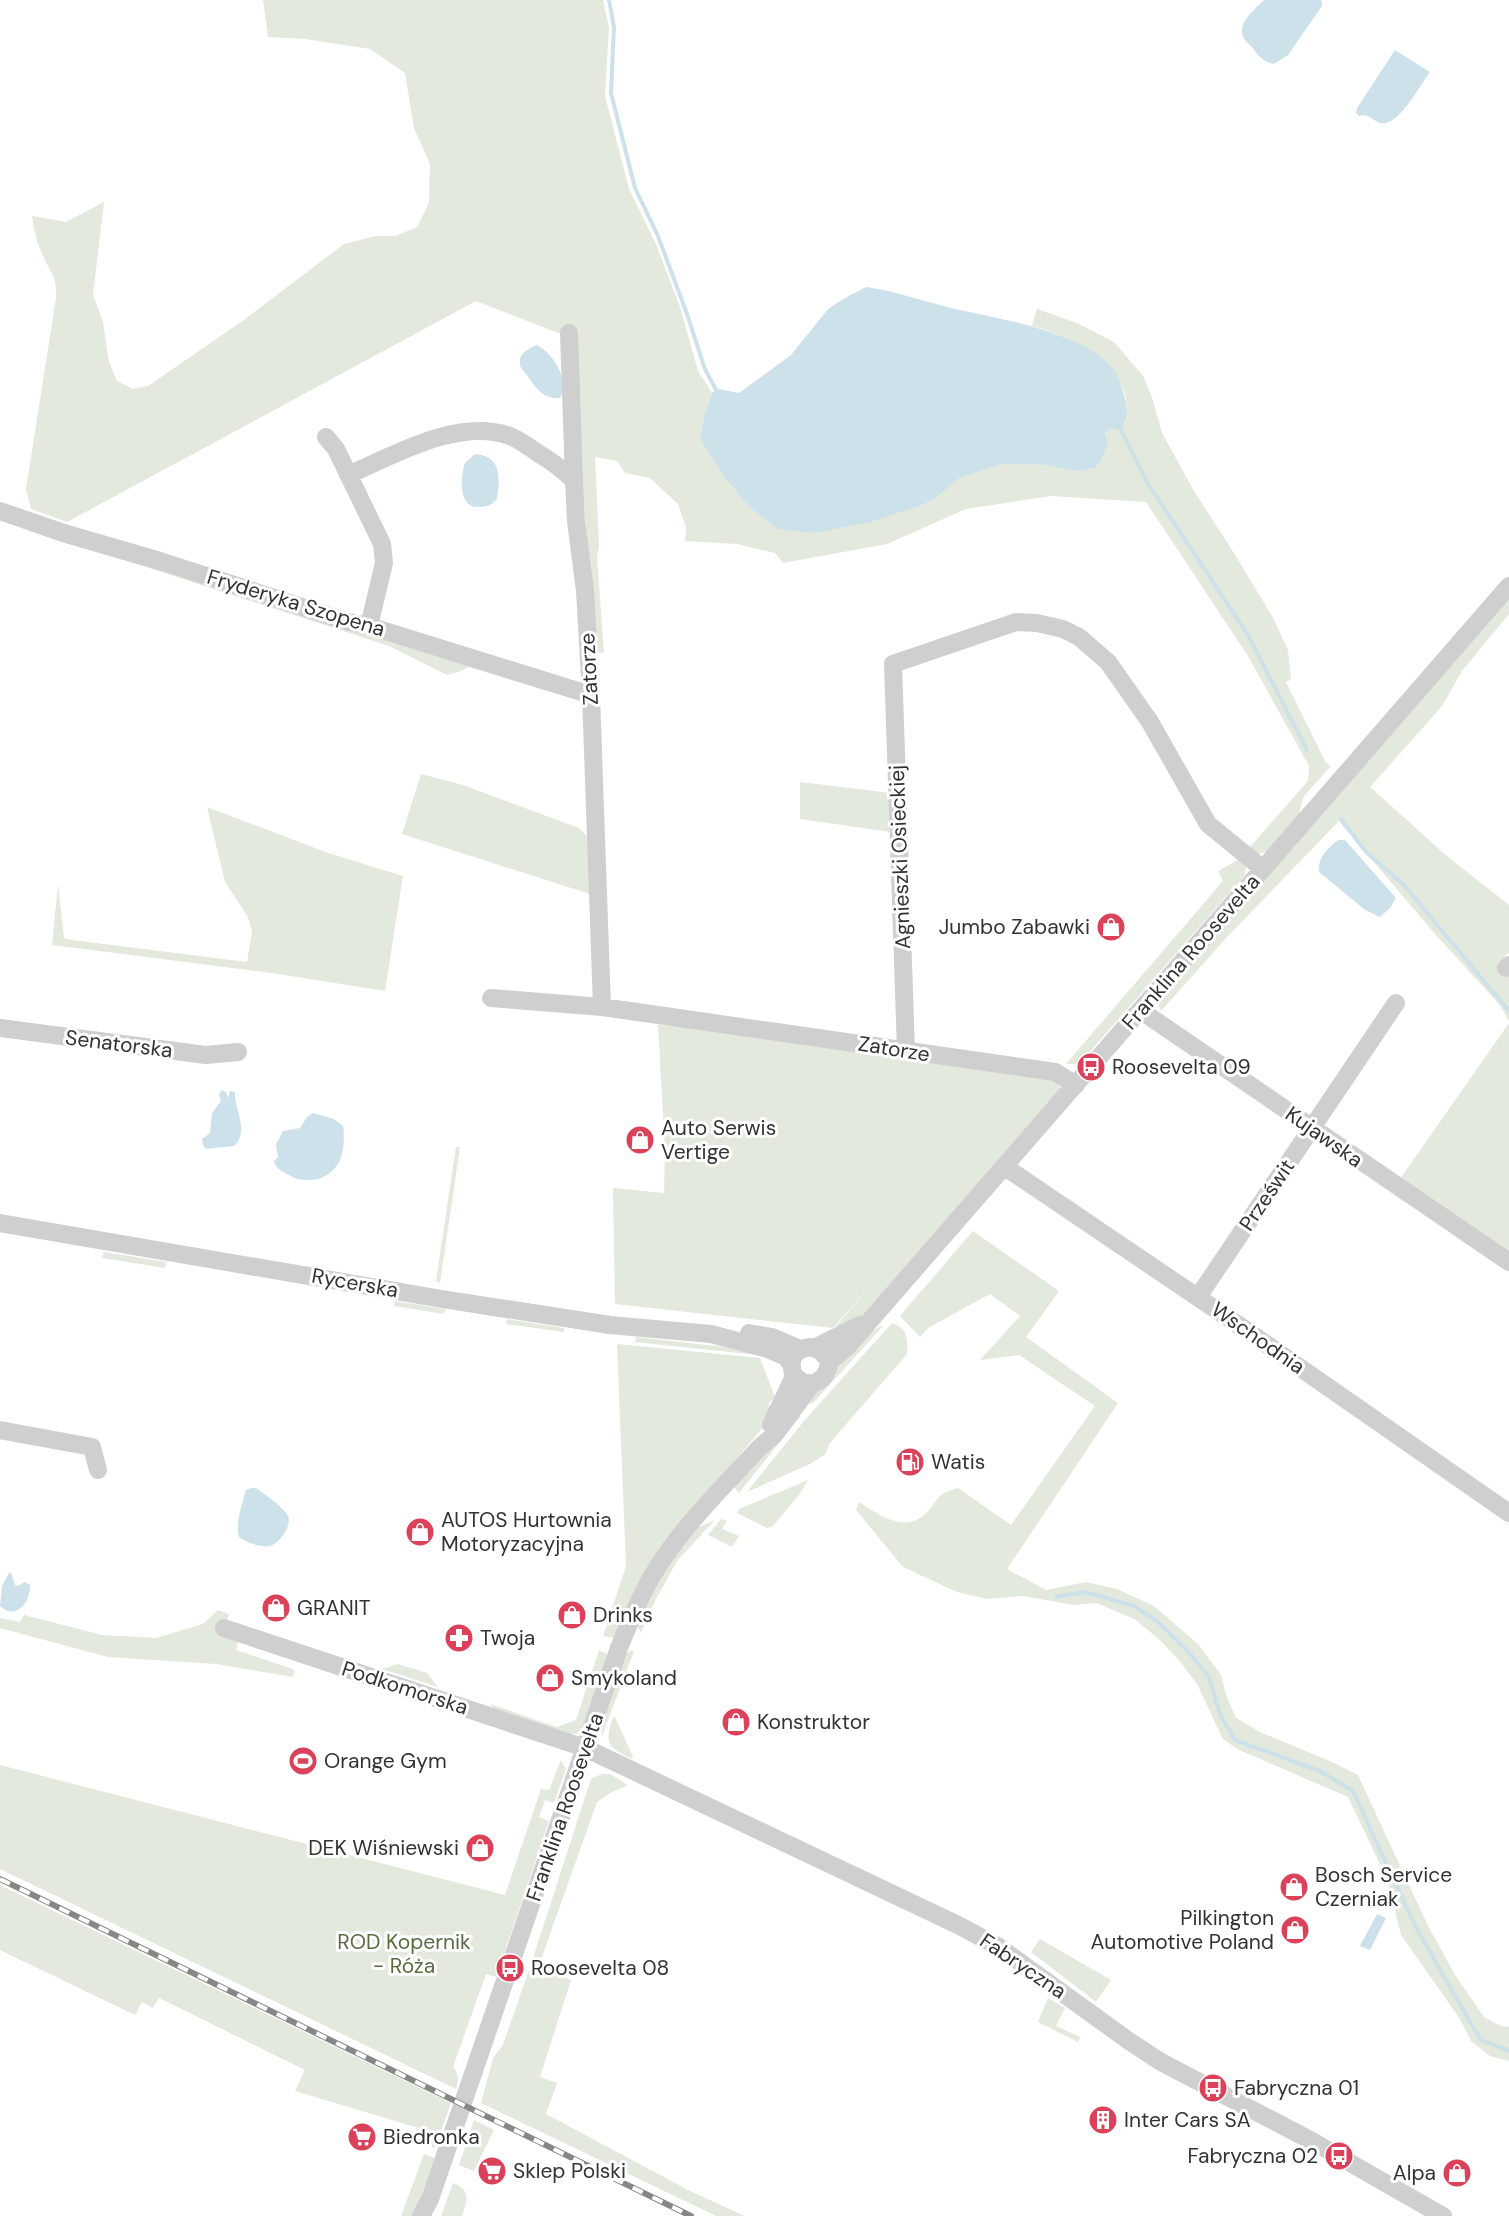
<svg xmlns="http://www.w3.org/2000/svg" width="1509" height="2216" viewBox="0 0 1509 2216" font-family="'DM Sans',sans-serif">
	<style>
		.green { fill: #e3e9dc }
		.water { fill: #cde1ea }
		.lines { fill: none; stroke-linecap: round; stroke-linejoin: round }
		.stream { stroke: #cde1ea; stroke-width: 4 }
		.minor { stroke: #cfcfcf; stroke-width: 18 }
		.rail-casing { stroke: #878787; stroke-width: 6 }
		.rail { stroke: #fff; stroke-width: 4; stroke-dasharray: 11; stroke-linecap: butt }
		.labels { text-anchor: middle; stroke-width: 6; stroke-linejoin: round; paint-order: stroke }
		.street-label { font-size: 21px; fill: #323232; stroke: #fff }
		.poi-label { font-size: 21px; fill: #323232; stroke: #fff; text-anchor: start }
		.park-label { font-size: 21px; fill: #596c41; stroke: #fff }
	</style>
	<rect width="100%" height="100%" fill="#fff"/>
	<path class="green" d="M263,0H603L609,27L605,96L629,189L656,244L680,307L698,371L712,393L704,415L700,439L724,477L749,507L777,529L791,530L871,522L925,504L942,493L958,478L1002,464L1045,465L1075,471L1111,428L1125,424C1139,370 1075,336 1032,326L1037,309L1077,323L1114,342L1143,376L1152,397L1162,433L1194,491L1232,550L1273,618L1288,650L1291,679L1286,682L1326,763L1331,766L1304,796L1298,817L1267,852L1257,854L1249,848L1308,781L1309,766L1248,656L1146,502L1051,496L966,509L887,544L783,563L775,553L737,544L685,541L686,527L678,504L650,478L625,473L617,461L595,457L599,546L597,557L604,653L595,652L581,462L576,340L476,301L67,522L31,509L26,489L56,298C57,276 52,276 44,258C37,244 34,230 32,216L66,222L104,202L93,295L103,322L109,362L117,381L133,389L148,386L241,322L344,244L376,236H395L417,227L429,203L430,164L414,128L405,73L370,49L305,39L268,37Z
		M0,520L577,700L469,667L458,672L447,675L389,646L143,566L55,540Z
		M1509,600V614L1462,671L1442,706L1370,787L1448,857L1509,905V952L1497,965L1509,975V1021L1499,1004L1435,934L1339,821L1227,937L1161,1011L1157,1002Z
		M421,774L463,785L579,828L590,840L593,895L402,834Z
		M800,782L891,793V832L800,819Z
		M207,807L328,853L403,876L385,991L272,973L52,945L58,884L64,938L72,940L247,962L252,932L248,917L225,882Z
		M1240,859L1246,865L1245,875L1079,1064H1066L1223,881L1218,871Z
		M1509,1023V1253L1400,1179Z
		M658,1025L707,1029L1055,1078L1061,1089L867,1312L842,1333L836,1326L882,1273L833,1328L615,1304L613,1188L664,1193L665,1150Z
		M456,1147H460L440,1283L436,1281Z
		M973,1231L1059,1291L1026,1337L1118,1403L1007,1569L1046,1590L1086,1582L1117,1589L1154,1606L1199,1645L1221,1675L1226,1695L1236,1718L1260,1732L1330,1761L1358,1775L1428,1926L1457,1978L1484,2017L1501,2026L1509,2027V2061L1490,2056L1471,2041L1460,2019L1401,1935L1387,1879L1348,1797L1237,1749L1223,1739L1197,1684L1181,1663L1161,1641L1136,1620L1097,1603L1074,1605L1023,1596L987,1599L957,1592L903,1567L856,1510L859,1502C879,1514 904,1535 926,1513C942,1497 934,1495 958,1488L1011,1525L1095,1406L1019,1355L980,1360L1020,1316L990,1294L928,1328L920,1337L900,1316Z
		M104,1252L166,1262L165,1268L102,1258Z
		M395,1301L445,1309L444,1314L394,1306Z
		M507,1319L564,1328V1332L506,1324Z
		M892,1323C908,1329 908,1338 907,1354L829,1444L826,1454L810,1464L747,1492L804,1421Z
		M884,1325L813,1403L806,1404C825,1381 856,1336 884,1325Z
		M636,1337L724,1347L758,1355L635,1342Z
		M617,1344L760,1358L775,1397L768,1404L777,1411L660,1549L615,1638L603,1636L626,1566Z
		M798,1410L800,1417L739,1493L734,1487Z
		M808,1480L799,1495L772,1527L767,1528L737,1513L739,1509Z
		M721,1519L727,1521L722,1529L739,1536L732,1547L708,1535Z
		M715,1520L677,1561L654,1603L641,1633L637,1626L669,1562L697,1528Z
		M218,1610L229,1614L222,1633L239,1639L236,1650L295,1670L293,1677L216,1664L108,1657L0,1628V1618L20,1622L24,1615L102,1635L156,1638L203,1624Z
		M599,1650L609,1655L582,1730L576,1734H566L494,1710L490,1704L557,1727L576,1720Z
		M631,1651H634L602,1736L601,1726L625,1654Z
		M398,1664L427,1673L438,1687L382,1669Z
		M614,1715L633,1757L632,1759C606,1746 604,1743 614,1715Z
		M561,1760L566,1769L554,1803L545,1800L539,1817L549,1821L496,1977L486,1974L453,2067C459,2075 459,2079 456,2089L0,1869V1765L505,1895L541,1789L549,1790Z
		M602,1774H610L628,1785L610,1793L597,1802L538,1968L571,1980L540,2077L557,2083L546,2114L692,2192L745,2216H716L481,2103L493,2058L503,2045L532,1961L590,1782L592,1778Z
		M0,1885L451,2103L435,2148L427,2145L432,2132L295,2091L305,2070L159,1998L153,2008L142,2002L135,2015L0,1950Z
		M1040,1939L1111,1980L1096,2002L1031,1952Z
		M1048,1998L1065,2008L1056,2026L1080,2037L1078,2042L1038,2022Z
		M474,2120L494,2130L474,2171L459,2165Z
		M424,2154L435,2158L414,2216H401Z
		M453,2183C472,2191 467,2199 462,2216H441Z"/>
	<path class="water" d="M1264,0H1321L1322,2V6L1288,55L1274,64C1264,62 1258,56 1252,47C1249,44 1244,40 1243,36C1237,23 1256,8 1264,0Z
		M1395,50L1430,72C1420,85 1398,128 1380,123C1372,120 1368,113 1359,116L1356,113L1357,108Z
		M866,287C894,291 920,300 947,307C992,318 1089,331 1116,373C1120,381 1123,391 1125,399C1128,411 1128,419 1121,430L1111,428L1105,434L1108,443L1100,462L1095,468L1075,471L1045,465L1002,464L959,478L942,493L925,504L871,522L814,533L777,529L749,507L724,477L700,439L704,415L712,393L718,389L739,393L791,355L828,309L845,298Z
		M537,345C554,354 570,381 560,398C539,400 533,381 521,368C516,355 527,349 537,345Z
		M475,454C502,456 500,478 497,499C492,505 487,507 479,507C458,508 460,477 465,463Z
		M1338,840H1345L1396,898L1390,908L1380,917L1365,910L1319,872C1317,858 1328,848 1338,840Z
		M221,1090L226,1092L228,1098L230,1091L235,1092C234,1110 250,1131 234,1146L206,1149L203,1145L202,1139L210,1133L212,1113L221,1101L219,1096Z
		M313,1113L334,1119L343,1126C345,1138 344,1159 335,1168C324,1182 302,1184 287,1174C281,1171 276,1168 274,1161L278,1157L276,1144L283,1131L300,1128L307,1117Z
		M251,1488H256C265,1495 283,1506 288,1516C292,1526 280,1543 270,1546C262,1548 245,1542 239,1537C235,1524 242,1504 246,1490Z
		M9,1573H11L15,1585L18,1586L25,1582L30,1585C31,1602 16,1621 0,1606L2,1586Z
		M1377,1914L1386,1918L1370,1950L1360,1946Z"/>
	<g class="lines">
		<path class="stream" d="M609,0L614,27L611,93L635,188L658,236L687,314L705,369L716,390
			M1121,430L1147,482L1249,637L1307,750
			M1341,819L1366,852L1404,885L1509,1011
			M1056,1597L1085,1592L1134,1606L1158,1622L1187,1650L1209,1677L1220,1714L1235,1740L1320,1771L1353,1791L1414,1924L1469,2020L1481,2040L1509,2051"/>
		<path class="minor" d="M569,333L574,481L576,521L585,591L591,695L602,1007
			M326,437L336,449L382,544L384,563L369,626
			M348,475C394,455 459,417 510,436C520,440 529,447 538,453C551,461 563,469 574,481
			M0,511L67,534L160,561L349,622L369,626L591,695
			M1506,968L1509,965
			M491,998L602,1007L1055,1072L1076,1085
			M1140,1010L1509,1262
			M0,1028L206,1055L238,1052
			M906,1051L893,664L1016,622L1037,623L1063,629L1079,637L1108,662L1150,722L1208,824L1263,869
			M1005,1167L1246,1330L1509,1513
			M0,1223L442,1299L610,1325L711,1334L768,1349L786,1357L791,1364
			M1198,1297L1396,1003
			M749,1333L772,1337L800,1349
			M810,1347L819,1350L830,1361C827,1373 824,1380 812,1384L803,1382L794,1376C788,1360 794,1349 810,1347Z
			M814,1348L860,1325
			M830,1361L847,1347L1509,586
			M771,1425L794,1376
			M0,1430L92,1447L98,1470
			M224,1628L585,1748L958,1925L999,1947L1129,2041L1161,2062L1312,2141L1443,2216
			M421,2216L430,2199L619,1648C630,1620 641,1594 657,1568C683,1526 725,1485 759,1448L774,1435L812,1384"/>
		<g class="rail-casing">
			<path id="rail" d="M0,1879L691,2216"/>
		</g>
		<use href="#rail" class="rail"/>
	</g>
	<defs>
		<g id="shop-disc" transform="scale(1.5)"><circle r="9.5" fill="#db425a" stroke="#fff"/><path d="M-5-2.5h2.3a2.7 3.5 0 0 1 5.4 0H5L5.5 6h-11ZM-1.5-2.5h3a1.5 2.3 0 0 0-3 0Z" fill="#fff"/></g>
		<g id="bus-disc" transform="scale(1.5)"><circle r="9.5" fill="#db425a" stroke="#fff"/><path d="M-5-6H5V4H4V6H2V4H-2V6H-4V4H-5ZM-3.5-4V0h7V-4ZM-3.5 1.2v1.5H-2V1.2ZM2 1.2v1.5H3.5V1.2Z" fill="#fff"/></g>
		<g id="fuel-disc" transform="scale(1.5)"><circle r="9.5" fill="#db425a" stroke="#fff"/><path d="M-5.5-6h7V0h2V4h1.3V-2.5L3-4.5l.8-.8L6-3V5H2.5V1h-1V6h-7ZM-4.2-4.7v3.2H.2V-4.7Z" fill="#fff"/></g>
		<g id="pharmacy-disc" transform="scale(1.5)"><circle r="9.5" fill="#db425a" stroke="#fff"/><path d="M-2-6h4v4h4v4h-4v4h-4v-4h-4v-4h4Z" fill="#fff"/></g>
		<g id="stadium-disc" transform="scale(1.5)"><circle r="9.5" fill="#db425a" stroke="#fff"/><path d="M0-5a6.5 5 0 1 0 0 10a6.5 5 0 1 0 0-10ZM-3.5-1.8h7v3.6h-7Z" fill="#fff"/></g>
		<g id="building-disc" transform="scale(1.5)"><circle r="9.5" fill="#db425a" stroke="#fff"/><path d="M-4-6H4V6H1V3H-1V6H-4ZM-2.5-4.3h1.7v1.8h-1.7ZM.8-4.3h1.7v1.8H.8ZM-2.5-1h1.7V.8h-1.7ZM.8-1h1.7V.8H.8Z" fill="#fff"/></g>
		<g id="supermarket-disc" transform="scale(1.5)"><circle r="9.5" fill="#db425a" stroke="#fff"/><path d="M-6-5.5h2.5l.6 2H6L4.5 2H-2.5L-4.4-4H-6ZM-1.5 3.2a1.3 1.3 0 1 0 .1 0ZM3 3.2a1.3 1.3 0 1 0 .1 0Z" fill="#fff"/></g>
	</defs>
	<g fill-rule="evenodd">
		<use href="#shop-disc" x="1111" y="927"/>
		<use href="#bus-disc" x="1091" y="1067"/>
		<use href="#shop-disc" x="640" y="1140"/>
		<use href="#fuel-disc" x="910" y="1462"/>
		<use href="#shop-disc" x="420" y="1532"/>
		<use href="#shop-disc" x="276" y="1608"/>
		<use href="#shop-disc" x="572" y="1615"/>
		<use href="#pharmacy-disc" x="459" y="1638"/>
		<use href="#shop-disc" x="550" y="1678"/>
		<use href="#shop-disc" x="736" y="1722"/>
		<use href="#stadium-disc" x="303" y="1761"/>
		<use href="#shop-disc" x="480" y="1848"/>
		<use href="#shop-disc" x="1294" y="1887"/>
		<use href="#shop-disc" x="1295" y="1930"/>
		<use href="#bus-disc" x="510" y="1968"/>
		<use href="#bus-disc" x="1213" y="2088"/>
		<use href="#building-disc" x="1103" y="2120"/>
		<use href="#supermarket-disc" x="362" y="2137"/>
		<use href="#bus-disc" x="1339" y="2156"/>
		<use href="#supermarket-disc" x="492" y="2171"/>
		<use href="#shop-disc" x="1457" y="2173"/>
	</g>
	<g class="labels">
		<g class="street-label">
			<text transform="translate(296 603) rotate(17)" y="7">Fryderyka Szopena</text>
			<text transform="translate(589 669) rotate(-93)" y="7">Zatorze</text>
			<text transform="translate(900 857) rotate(-92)" y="7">Agnieszki Osieckiej</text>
			<text transform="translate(1191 952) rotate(-49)" y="7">Franklina Roosevelta</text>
			<text transform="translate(119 1044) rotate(7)" y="7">Senatorska</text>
			<text transform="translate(894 1049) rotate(9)" y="7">Zatorze</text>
			<text transform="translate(1324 1137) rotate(35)" y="7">Kujawska</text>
			<text transform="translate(1267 1195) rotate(-56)" y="7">Prześwit</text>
			<text transform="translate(355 1283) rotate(10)" y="7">Rycerska</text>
			<text transform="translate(1258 1338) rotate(35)" y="7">Wschodnia</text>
			<text transform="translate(405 1688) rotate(18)" y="7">Podkomorska</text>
			<text transform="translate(565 1807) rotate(-71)" y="7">Franklina Roosevelta</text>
			<text transform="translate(1023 1966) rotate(34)" y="7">Fabryczna</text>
		</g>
		<g class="poi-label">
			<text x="1090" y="934" text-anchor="end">Jumbo Zabawki</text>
			<text x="1112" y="1074">Roosevelta 09</text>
			<text x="661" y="1135">Auto Serwis<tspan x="661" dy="24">Vertige</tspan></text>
			<text x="931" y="1469">Watis</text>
			<text x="441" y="1527">AUTOS Hurtownia<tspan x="441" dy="24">Motoryzacyjna</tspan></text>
			<text x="297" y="1615">GRANIT</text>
			<text x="593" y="1622">Drinks</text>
			<text x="480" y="1645">Twoja</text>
			<text x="571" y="1685">Smykoland</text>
			<text x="757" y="1729">Konstruktor</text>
			<text x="324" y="1768">Orange Gym</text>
			<text x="459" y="1855" text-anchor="end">DEK Wiśniewski</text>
			<text x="1315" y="1882">Bosch Service<tspan x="1315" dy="24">Czerniak</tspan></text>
			<text x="1274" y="1925" text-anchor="end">Pilkington<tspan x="1274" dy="24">Automotive Poland</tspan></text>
			<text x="531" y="1975">Roosevelta 08</text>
			<text x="1234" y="2095">Fabryczna 01</text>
			<text x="1124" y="2127">Inter Cars SA</text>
			<text x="383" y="2144">Biedronka</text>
			<text x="1318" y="2163" text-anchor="end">Fabryczna 02</text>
			<text x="513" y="2178">Sklep Polski</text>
			<text x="1436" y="2180" text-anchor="end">Alpa</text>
		</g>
		<g class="park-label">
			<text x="404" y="1949">ROD Kopernik<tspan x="404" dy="24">- Róża</tspan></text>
		</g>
	</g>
</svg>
